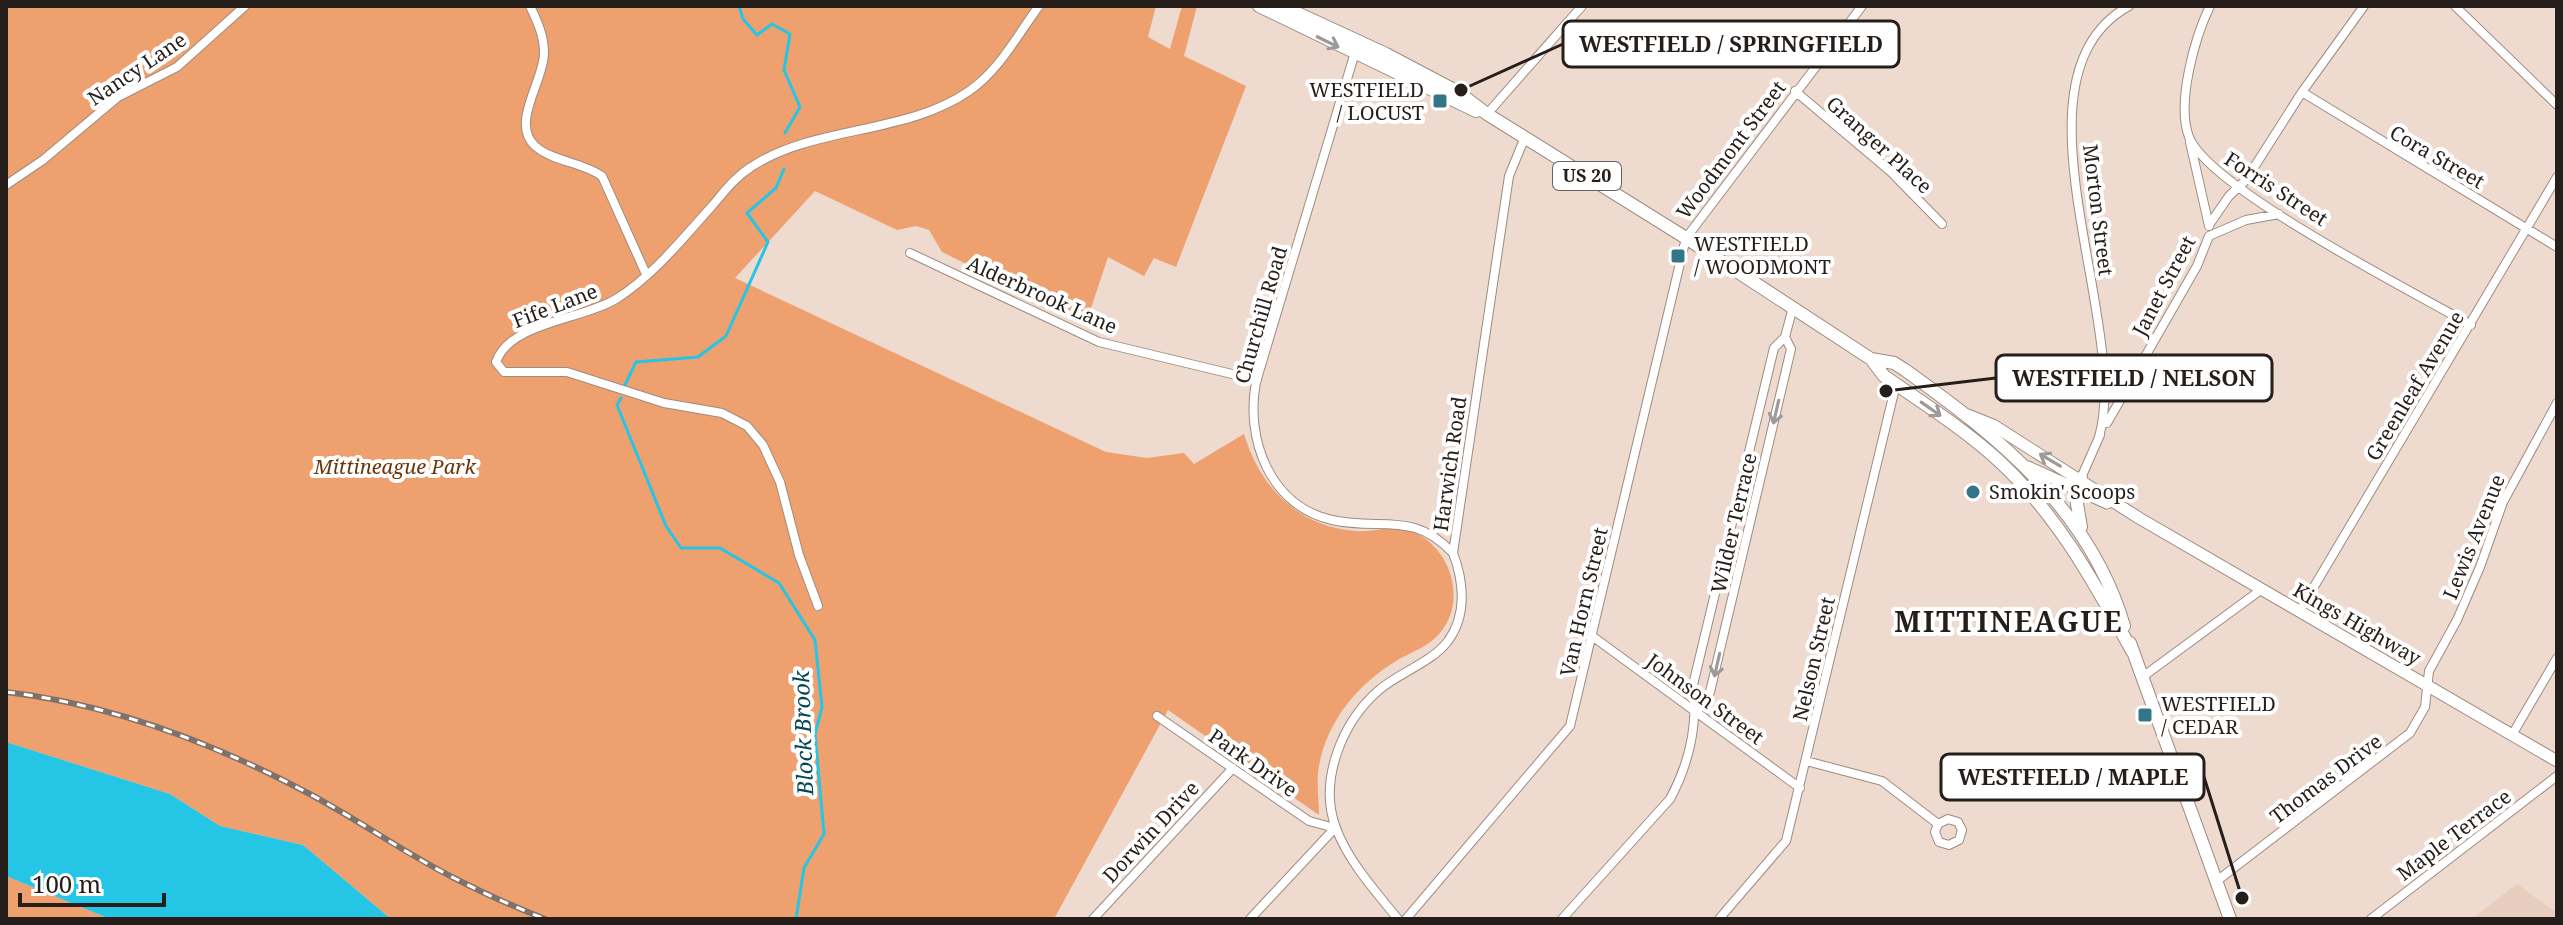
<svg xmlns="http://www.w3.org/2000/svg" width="2563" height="925" viewBox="0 0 2563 925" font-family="'Noto Serif',serif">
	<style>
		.built { fill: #e7cdbd }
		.green { fill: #eea06f }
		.water { fill: #25c5e6 }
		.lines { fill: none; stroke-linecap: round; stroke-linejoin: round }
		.stream { stroke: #25c5e6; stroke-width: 3 }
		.minor-casing { stroke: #9d8c81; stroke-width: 10 }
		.secondary-casing { stroke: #9d8c81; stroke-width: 13 }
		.primary-casing { stroke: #9d8c81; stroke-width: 14 }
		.minor { stroke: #fff; stroke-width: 8 }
		.secondary { stroke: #fff; stroke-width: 11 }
		.primary { stroke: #fff; stroke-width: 12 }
		.rail-casing { stroke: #7f726b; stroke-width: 6 }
		.rail { stroke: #fff; stroke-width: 3; stroke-dasharray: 9; stroke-linecap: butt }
		.oneway { stroke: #9d9a98 }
		.poi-dot { fill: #337687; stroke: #fff; stroke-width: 3 }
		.labels { text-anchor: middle; stroke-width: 8; stroke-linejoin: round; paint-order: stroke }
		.shield { fill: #fff; stroke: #66625f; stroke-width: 2 }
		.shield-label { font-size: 18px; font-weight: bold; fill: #251e1a }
		.street-label { font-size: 20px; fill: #251e1a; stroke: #fff }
		.poi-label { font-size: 20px; fill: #251e1a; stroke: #fff; text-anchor: start }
		.park-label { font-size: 20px; font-style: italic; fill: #6c3406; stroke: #fff }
		.water-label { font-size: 22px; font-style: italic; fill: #034754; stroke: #fff }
		.district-label { font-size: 28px; font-weight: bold; letter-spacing: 2px; fill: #251e1a; stroke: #fff }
		.leader { fill: none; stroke: #251e1a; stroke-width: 3 }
		.callout-dot { fill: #251e1a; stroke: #fff; stroke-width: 3 }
		.callout { fill: #fff; stroke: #251e1a; stroke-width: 3 }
		.callout-label { font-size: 22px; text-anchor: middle; font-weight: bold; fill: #251e1a }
	</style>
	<rect width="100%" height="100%" fill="#eedacf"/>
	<path class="built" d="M2517,884L2557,913V919H2472Z"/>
	<path class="green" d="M6,6H1156L1148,37L1170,49L1182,6H1197L1184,56L1246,86L1176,267L1154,258L1144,276L1108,257L1086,323L942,252L929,230L916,226L897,230L815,191L735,278L1106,452L1147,458L1184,453L1194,464L1244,434C1260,487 1297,526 1355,531C1368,532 1380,529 1392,528C1440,528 1469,587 1445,626C1433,646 1414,650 1396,661C1358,684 1327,721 1319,766C1316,781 1319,800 1319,815L1168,710L1054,919H391L303,845L220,826L170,794L6,742Z
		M6,876L110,919H6Z"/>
	<path class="water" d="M6,742L170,794L220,826L303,845L391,919H110L6,876Z"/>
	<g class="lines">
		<path class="stream" d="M739,6L743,19L757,35L772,24L790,34L784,70L800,107L785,133
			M625,385L636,362L698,357L726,336L768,242L747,213L776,188L784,169
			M621,398L617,405L666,526L681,548H720L779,583L815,640L822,707L815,734L824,834L804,868L796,919"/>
		<g class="minor-casing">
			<path id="minor" d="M530,6C537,21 544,35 544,53C544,81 510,123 535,146C554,162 582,162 602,176L646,274
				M2210,6C2195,37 2176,103 2189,137C2210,189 2414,292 2471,325
				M2455,6L2557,105
				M1356,49L1256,382C1245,439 1270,506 1332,520C1381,531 1412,510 1453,553
				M1795,91L1891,172L1942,224
				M2302,92L2557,247
				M1487,114L1582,6
				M2190,142L2209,226
				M6,185L43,160L118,97L177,67L245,6
				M2209,225L2229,196L2246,180L2302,92L2364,6
				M910,253L1099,342L1257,380
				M2107,423L2197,266L2209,236L2246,220L2279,214
				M2099,437C2132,324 2001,76 2129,6
				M2081,478L2100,435
				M818,606L799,555L780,482L763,445L747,426L722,413L664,403L567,372H504L496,362C510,322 582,320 616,299C652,277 684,237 712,206C724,192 735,177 751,167C815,125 906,135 969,91C999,71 1018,34 1039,6
				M2299,612L2557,177
				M1592,636L1800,788
				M2141,678L2262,589
				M1697,712L1710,692L1791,349L1785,337
				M1157,716L1309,821L1335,828
				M2512,735L2557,658
				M1806,761L1882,781L1938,824L1948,819L1958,822L1962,830L1959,840L1949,845L1939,842L1935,832L1938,824
				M2218,880L2410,733L2425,707L2429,671L2457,620L2480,567L2503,502L2557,403
				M1093,919L1233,768
				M1250,919L1335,828
				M1398,919C1376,892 1348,861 1336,828C1318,781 1342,722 1379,690C1400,672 1431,663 1448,641C1467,615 1464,582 1453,553L1509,176L1525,137
				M1406,919L1570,726L1686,238L1862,6
				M1562,919L1670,799C1689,764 1698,724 1693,685L1774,348L1785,337L1793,307
				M1719,919L1786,841L1896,384
				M2371,919L2557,776"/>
		</g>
		<g class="secondary-casing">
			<path id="secondary" d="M1968,415L1993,425L2139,518L2557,761
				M2028,467L2107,503"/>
		</g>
		<g class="primary-casing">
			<path id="primary" d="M1259,6L1476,111
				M1282,6L1386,54L1458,92L1487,114L1686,238L1871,359L1884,376C1923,403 1964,429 1998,460C2057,514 2094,582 2132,651
				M1871,359L1894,363L1905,370C1999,437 2090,510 2124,626
				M2081,527L2077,504L2081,478
				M2130,643L2230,919"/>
		</g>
		<use href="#minor" class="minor"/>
		<use href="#secondary" class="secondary"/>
		<use href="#primary" class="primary"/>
		<g class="rail-casing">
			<path id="rail" d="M6,692C109,704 213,743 304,791C356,818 404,853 456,879C485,894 515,907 545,919"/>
		</g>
		<use href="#rail" class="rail"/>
	</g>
	<defs><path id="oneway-shaft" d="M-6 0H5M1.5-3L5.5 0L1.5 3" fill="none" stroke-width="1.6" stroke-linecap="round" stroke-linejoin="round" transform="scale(2)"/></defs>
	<g class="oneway">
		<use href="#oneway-shaft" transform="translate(1328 42) rotate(26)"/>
		<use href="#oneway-shaft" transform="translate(1931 409) rotate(35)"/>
		<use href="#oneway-shaft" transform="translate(1776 412) rotate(103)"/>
		<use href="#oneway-shaft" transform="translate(2050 460) rotate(-149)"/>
		<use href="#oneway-shaft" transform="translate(1717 665) rotate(103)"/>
	</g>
	<g class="poi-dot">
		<rect x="1432" y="93" width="16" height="16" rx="4"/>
		<rect x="1670" y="248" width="16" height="16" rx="4"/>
		<circle cx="1973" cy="492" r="8"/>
		<rect x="2137" y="707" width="16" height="16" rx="4"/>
	</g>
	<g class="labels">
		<rect class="shield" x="1553" y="162" width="68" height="28" rx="6"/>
		<g class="shield-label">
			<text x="1587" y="182">US 20</text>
		</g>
		<g class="street-label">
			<text transform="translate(137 69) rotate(-34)" y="7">Nancy Lane</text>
			<text transform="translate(1879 145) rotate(42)" y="7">Granger Place</text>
			<text transform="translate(1731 150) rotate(-53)" y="7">Woodmont Street</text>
			<text transform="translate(2437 157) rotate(30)" y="7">Cora Street</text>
			<text transform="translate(2276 189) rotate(33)" y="7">Forris Street</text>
			<text transform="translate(2098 210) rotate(83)" y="7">Morton Street</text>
			<text transform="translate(2164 286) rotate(-62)" y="7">Janet Street</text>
			<text transform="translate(1042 295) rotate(24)" y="7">Alderbrook Lane</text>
			<text transform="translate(555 306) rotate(-21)" y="7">Fife Lane</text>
			<text transform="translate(1261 315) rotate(-74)" y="7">Churchill Road</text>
			<text transform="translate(2415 386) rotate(-59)" y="7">Greenleaf Avenue</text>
			<text transform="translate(1450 464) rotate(-82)" y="7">Harwich Road</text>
			<text transform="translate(1734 523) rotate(-77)" y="7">Wilder Terrace</text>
			<text transform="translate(2474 537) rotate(-68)" y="7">Lewis Avenue</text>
			<text transform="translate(1584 602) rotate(-77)" y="7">Van Horn Street</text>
			<text transform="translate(2357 624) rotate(30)" y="7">Kings Highway</text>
			<text transform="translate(1814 659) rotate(-77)" y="7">Nelson Street</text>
			<text transform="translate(1705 699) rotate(36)" y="7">Johnson Street</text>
			<text transform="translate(1253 763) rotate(35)" y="7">Park Drive</text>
			<text transform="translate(2326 779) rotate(-37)" y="7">Thomas Drive</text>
			<text transform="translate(1151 832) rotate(-47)" y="7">Dorwin Drive</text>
			<text transform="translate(2454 835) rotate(-37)" y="7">Maple Terrace</text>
		</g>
		<g class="poi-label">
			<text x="1424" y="97" text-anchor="end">WESTFIELD<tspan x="1424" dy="23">/ LOCUST</tspan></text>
			<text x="1694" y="251">WESTFIELD<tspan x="1694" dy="23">/ WOODMONT</tspan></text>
			<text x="1989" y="499">Smokin' Scoops</text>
			<text x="2161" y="711">WESTFIELD<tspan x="2161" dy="23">/ CEDAR</tspan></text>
		</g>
		<g class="park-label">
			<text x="395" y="474">Mittineague Park</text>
		</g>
		<g class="water-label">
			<text transform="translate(803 733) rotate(-92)" y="8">Block Brook</text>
		</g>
		<g class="district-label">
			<text x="2009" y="632">MITTINEAGUE</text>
		</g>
	</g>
	<path class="leader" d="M1461 90L1563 44M1886 391L1996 378M2242 898L2204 777"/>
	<g class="callout-dot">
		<circle cx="1461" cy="90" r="8"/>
		<circle cx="1886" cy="391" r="8"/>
		<circle cx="2242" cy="898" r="8"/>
	</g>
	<g class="callout">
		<rect x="1563" y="21" width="336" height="46" rx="8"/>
		<rect x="1996" y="355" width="276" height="46" rx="8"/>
		<rect x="1941" y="754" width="263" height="46" rx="8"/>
	</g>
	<g class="callout-label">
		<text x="1731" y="52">WESTFIELD / SPRINGFIELD</text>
		<text x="2134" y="386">WESTFIELD / NELSON</text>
		<text x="2073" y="785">WESTFIELD / MAPLE</text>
	</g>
	<rect width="2563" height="925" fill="none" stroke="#251e1a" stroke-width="16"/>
	<path d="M20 893v12h144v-12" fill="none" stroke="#251e1a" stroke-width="4"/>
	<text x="32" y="893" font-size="24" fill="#251e1a" stroke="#ffffff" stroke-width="6" paint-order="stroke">100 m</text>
</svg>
